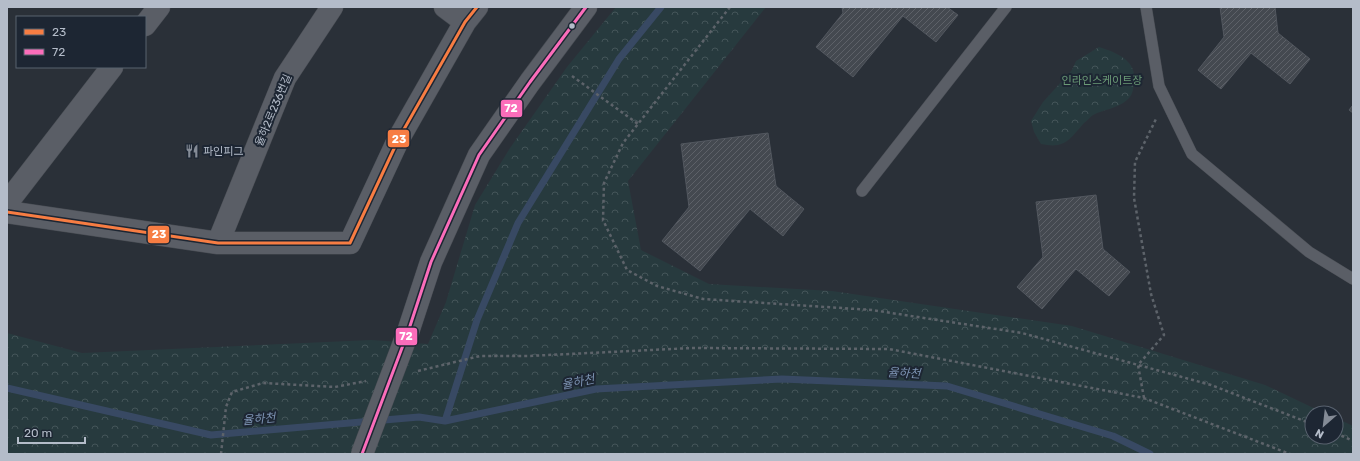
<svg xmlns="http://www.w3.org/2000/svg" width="1360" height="461" viewBox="0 0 1360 461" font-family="Rubik,'Noto Sans KR',sans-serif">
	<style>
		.forest { fill: url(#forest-crowns) }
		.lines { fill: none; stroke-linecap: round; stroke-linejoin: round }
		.stream { stroke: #384963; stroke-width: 7 }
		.building { fill: url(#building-hatch); stroke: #52575f }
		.service-casing { stroke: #484c53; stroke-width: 12 }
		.minor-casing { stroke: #484c53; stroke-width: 23 }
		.tertiary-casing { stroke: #484c53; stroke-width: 23 }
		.path { stroke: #5d636a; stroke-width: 2.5; stroke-dasharray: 3 3; stroke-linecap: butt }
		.service { stroke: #5a5e66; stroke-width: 11 }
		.minor { stroke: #5a5e66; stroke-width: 22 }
		.tertiary { stroke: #5a5e66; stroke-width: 22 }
		.tertiary-bridge-casing { stroke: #484c53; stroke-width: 23; stroke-linecap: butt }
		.tertiary-bridge { stroke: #5a5e66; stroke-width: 22 }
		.bus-1-casing { stroke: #1d2633; stroke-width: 6 }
		.bus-2-casing { stroke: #1d2633; stroke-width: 6 }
		.bus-1 { stroke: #f77d43; stroke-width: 3 }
		.bus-2 { stroke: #fb6dba; stroke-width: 3 }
		.bus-dot { fill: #b4bcc9; stroke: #1d2633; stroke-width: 1.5 }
		.labels { text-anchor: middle; stroke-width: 4; stroke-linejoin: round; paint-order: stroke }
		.park-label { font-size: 11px; fill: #6b9a76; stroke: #1d2633 }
		.street-label { font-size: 11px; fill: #b4bcc9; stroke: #1d2633 }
		.poi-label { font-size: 11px; fill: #b4bcc9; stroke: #1d2633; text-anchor: start }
		.water-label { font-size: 12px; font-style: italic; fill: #7c92b1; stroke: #1d2633 }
		.line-badge { stroke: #1d2633; stroke-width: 1.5 }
		.badge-label { font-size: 11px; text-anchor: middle; font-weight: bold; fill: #fff }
	</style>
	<defs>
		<pattern id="forest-crowns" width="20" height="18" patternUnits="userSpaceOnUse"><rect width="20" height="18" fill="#273a3e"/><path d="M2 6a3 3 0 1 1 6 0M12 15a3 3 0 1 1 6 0" fill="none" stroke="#445559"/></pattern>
		<pattern id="building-hatch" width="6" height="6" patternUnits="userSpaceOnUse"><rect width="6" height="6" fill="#444950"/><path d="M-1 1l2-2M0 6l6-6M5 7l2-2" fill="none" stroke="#5d6168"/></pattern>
	</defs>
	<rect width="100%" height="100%" fill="#2a3038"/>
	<path class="forest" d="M616,7H766L628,181L641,250L709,284L832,291L1072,326L1265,385L1324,413H1312V437H1336V418L1353,426V454H7V333L82,353L371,340L428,344L446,302L475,205L510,148L567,67Z
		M1099,47C1118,53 1138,61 1134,84C1133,91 1132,96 1127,100C1117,109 1104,109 1093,115C1090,117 1087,121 1084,123C1069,140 1065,149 1041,144L1034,132L1031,121L1043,102L1072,70L1076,61Z"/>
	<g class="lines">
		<path class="stream" d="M7,388L211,435L419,417L445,421L596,389L782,379L947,386L1113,436L1150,454
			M445,421L477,320L518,223L619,59L661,7"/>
	</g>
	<path class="building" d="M842,7H947L958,15L936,42L903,16L853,77L816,47L843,13Z
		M1220,7H1275L1278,33L1310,59L1290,84L1251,53L1221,89L1198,70L1224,37Z
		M1353,105V113L1349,110Z
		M768,133L776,186L804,209L783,236L750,209L700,271L662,241L689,207L681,144Z
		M1096,195L1103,249L1130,272L1109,296L1076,269L1042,309L1017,287L1043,257L1036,202Z"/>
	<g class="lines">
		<g class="service-casing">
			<path id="service" d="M1146,7L1159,86L1192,154L1309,252L1353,279
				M862,191L1006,7"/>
		</g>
		<g class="minor-casing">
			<path id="minor" d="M445,7L465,22
				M145,25L159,7
				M7,203L112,67
				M7,212L218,243H350L399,138L465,22L477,7
				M218,243L285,78L332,7"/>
		</g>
		<g class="tertiary-casing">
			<path id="tertiary" d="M408,332L431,262L479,155L530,82L586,7"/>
		</g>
		<path class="path" d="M730,7L623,143L604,183L603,220L627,270L657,286L703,299L872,310L1022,333L1211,385L1312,424
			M572,76L638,124
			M418,371L480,356H528L692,348L889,349L1144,398L1290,454
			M1144,398L1138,365L1164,335L1151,294L1134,198L1135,162L1156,119
			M1336,433L1353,441
			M221,454L226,407L232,392L263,383L335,387L366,381"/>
		<use href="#service" class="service"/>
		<use href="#minor" class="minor"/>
		<use href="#tertiary" class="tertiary"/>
		<g class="tertiary-bridge-casing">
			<path id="tertiary-bridge" d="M362,454L408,332"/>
		</g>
		<use href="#tertiary-bridge" class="tertiary-bridge"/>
		<g class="bus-1-casing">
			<path id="bus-1" d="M7,212L218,243H350L399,138L465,22L477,7"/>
		</g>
		<g class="bus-2-casing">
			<path id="bus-2" d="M362,454L408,332L431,262L479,155L530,82L586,7"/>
		</g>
		<use href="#bus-1" class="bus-1"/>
		<use href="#bus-2" class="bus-2"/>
	</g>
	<defs>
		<g id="restaurant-bare" transform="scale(1.08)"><path d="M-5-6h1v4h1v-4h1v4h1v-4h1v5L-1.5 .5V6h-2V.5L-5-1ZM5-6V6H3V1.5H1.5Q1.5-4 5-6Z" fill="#848b96" stroke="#1d2633" stroke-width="2.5" paint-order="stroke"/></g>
	</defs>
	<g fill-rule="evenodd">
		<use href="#restaurant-bare" x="192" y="151"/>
	</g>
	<circle class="bus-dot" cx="572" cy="26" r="3.5"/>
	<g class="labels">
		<g class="park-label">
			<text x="1102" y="84">인라인스케이트장</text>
		</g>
		<g class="street-label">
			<text transform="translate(273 110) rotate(-67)" y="4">율하2로236번길</text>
		</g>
		<g class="poi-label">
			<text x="203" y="155">파인피그</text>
		</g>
		<g class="water-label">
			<text transform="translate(904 373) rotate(3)" y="4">율하천</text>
			<text transform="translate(578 382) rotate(-11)" y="4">율하천</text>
			<text transform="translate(259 419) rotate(-5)" y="4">율하천</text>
		</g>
	</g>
	<g class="line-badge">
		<rect x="500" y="99" width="23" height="19" rx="4" fill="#fb6dba"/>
		<rect x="387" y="129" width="23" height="19" rx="4" fill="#f77d43"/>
		<rect x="147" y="225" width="23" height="19" rx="4" fill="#f77d43"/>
		<rect x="395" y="327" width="23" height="19" rx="4" fill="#fb6dba"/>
	</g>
	<g class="badge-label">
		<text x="511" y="112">72</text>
		<text x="399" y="143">23</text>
		<text x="159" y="238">23</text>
		<text x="406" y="340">72</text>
	</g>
	<rect width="1360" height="461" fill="none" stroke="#b4bcc9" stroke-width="16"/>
	<rect x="16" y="16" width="130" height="52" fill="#1d2633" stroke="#59626f"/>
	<rect x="24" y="29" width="20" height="6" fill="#f77d43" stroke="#59626f"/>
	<text x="52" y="36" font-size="12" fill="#b4bcc9">23</text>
	<rect x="24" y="49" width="20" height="6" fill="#fb6dba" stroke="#59626f"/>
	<text x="52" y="56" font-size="12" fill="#b4bcc9">72</text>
	<g transform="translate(1324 425) rotate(208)"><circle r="19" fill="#1d2633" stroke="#59626f"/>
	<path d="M0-3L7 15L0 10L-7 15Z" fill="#848b96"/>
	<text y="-6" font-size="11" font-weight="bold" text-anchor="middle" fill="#b4bcc9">N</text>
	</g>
	<path d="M18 437v6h67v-6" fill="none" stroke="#b4bcc9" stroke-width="2"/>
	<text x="24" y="437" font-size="12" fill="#b4bcc9" stroke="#1d2633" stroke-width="3" paint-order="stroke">20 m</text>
</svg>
